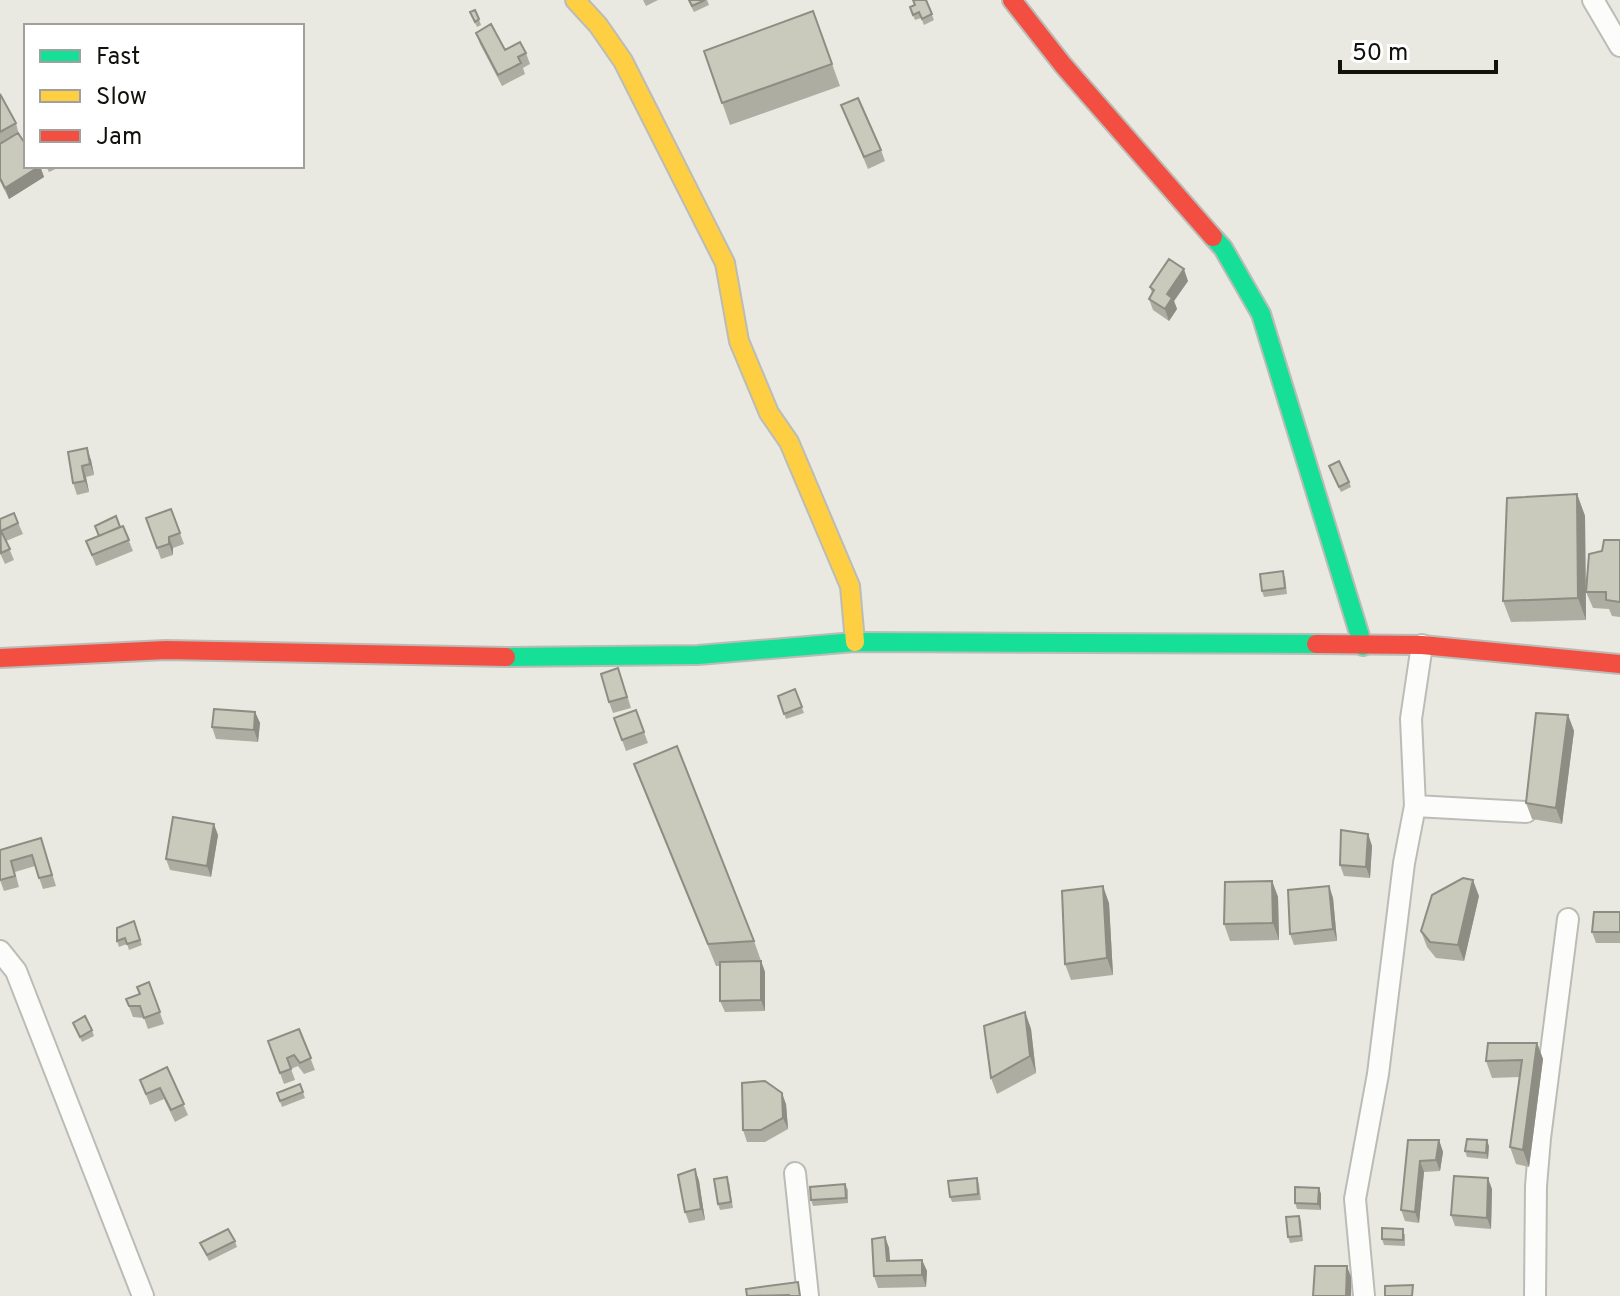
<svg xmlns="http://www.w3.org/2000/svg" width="1620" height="1296" viewBox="0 0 1620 1296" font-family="Overpass,sans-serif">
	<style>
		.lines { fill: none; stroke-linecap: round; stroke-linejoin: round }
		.street-casing { stroke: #bcbcb7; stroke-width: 24 }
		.fast-casing { stroke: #bcbcb7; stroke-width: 22 }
		.slow-casing { stroke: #bcbcb7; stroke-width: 22 }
		.jam-casing { stroke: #bcbcb7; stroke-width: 22 }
		.street { stroke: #fcfcfb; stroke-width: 20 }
		.fast { stroke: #16e098; stroke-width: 18 }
		.slow { stroke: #ffcf43; stroke-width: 18 }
		.jam { stroke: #f24e42; stroke-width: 18 }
		.wall { fill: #adada2 }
		.shaded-wall { fill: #8d8d84 }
		.building { fill: #c9c9bc; stroke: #8d8d84; stroke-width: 2 }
	</style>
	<rect width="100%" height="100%" fill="#e9e9e2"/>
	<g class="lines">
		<g class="street-casing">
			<path id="street" d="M1593,0L1620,46
				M1415,806L1526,812
				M0,951L16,971L143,1296
				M795,1173L808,1296
				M1364,1296L1355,1199L1378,1074L1404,863L1415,806L1411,719L1422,645
				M1535,1296L1536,1186L1540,1138L1568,919"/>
		</g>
		<g class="fast-casing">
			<path id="fast" d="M1213,237L1223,248L1261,314L1363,646
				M506,657L698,655L855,642L1316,644"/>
		</g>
		<g class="slow-casing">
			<path id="slow" d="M575,0L598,25L623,61L725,263L739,341L769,413L789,442L850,586L855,642"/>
		</g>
		<g class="jam-casing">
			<path id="jam" d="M1012,0L1063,65L1213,237
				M1316,644L1422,645L1620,664
				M0,658L166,650L506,657"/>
		</g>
		<use href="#street" class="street"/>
		<use href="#fast" class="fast"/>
		<use href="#slow" class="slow"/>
		<use href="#jam" class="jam"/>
	</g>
	<path class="wall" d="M643,0H658L646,6Z
		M688,0H707L709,5L694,12Z
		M926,0L934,20L924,25L921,18L915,20L912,13Z
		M813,11L840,86L730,125L704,51Z
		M470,12L479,19L481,25L477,27Z
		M476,33L505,50L526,53L530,64L523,68L525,74L502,86L480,44Z
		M0,94L16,123L19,135L40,166L44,177L9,199L0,181Z
		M841,105L881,150L885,161L868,169Z
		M46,166H62L49,172Z
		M1188,281L1174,301L1177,309L1169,321L1153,310L1149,299L1152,293L1150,287Z
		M68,452L91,460L94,475L86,477L89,492L77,495L73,483Z
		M1331,472L1349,482L1351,487L1341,492Z
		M1577,494L1585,516L1586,620L1511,622L1503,601Z
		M171,509L184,544L173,548V555L161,559L146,518Z
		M14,513L23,534L6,541L14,560L5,564L0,553V519Z
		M123,526L133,551L96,566L86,541Z
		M1620,540V617L1612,616L1609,609L1593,608L1586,592L1602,551Z
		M1285,576L1287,594L1264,597L1262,591Z
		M622,679L631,708L613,713L609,702Z
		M795,689L804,713L786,719L778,696Z
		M636,710L648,743L626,751L614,718Z
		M255,712L260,723L258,742L216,739L212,727Z
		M1568,715L1574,731L1562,824L1532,819L1526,803Z
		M634,764L754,941L765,972V1011L725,1012L720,1001V966H716Z
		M1368,834L1372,846L1370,878L1344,876L1340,865Z
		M218,835L211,877L170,870L166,859Z
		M41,838L56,886L43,889L35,866L15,872L19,887L4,891L0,880V850Z
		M1272,881L1278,897L1279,940L1230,941L1224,924Z
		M1329,886L1333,898L1337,941L1294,945L1290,934Z
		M1479,896L1464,961L1436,958L1427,947L1421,931Z
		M1109,903L1113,975L1071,980L1065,964Z
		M1620,912V943H1596L1592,932Z
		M134,921L142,945L129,950L127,944L119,947L117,941Z
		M149,982L164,1024L148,1029L144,1018L133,1017L126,999L140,994Z
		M1025,1012L1031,1029L1036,1073L997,1094L991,1078Z
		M73,1023L92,1030L94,1036L82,1042Z
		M299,1029L315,1070L304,1074L298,1066L291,1069L295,1080L284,1084L268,1041Z
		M1537,1043L1543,1059L1529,1167L1516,1164L1510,1147L1520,1077L1492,1078L1486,1061Z
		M167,1067L188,1115L175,1122L164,1099L150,1105L140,1080Z
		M300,1084L305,1098L282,1107L277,1093Z
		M786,1104L788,1129L765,1142H747L743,1130Z
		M1408,1140H1439L1443,1152L1440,1171L1424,1172L1419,1223L1405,1221L1401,1210Z
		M1489,1146L1488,1159L1467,1157L1465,1151Z
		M695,1169L699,1181L705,1220L689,1223L685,1212Z
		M977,1178L979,1184L981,1200L952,1202L950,1197Z
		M729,1182L733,1208L720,1210L718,1204Z
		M845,1184L848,1190V1203L813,1206L811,1200Z
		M1319,1188L1321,1194V1210L1297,1209L1295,1203Z
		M1492,1189L1491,1229L1455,1226L1451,1215Z
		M1299,1216L1301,1221L1303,1241L1290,1243L1288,1237Z
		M1405,1234V1246L1384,1245L1382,1239Z
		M885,1237L889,1248L890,1261L922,1260L927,1271L926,1287L878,1288L874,1276Z
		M235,1241L237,1247L209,1261L200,1243Z"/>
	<path class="shaded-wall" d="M40,166L44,177L9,199L5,188Z
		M1184,269L1188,281L1174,301L1177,309L1169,321L1165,309L1167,294Z
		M87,448L91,460L94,475L90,464Z
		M82,466L86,477L89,492L85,481Z
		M1577,494L1585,516L1586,620L1578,598Z
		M169,537L173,548V555L169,544Z
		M255,712L260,723L258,742L254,730Z
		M1568,715L1574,731L1562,824L1556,808Z
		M214,824L218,835L211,877L207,866Z
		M1368,834L1372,846L1370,878L1366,867Z
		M1473,880L1479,896L1464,961L1458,945Z
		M1272,881L1278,897L1279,940L1273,923Z
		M1103,886L1109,903L1113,975L1107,958Z
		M1329,886L1333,898L1337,941L1333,929Z
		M761,961L765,972V1011L761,1000Z
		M1025,1012L1031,1029L1036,1073L1030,1056Z
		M1537,1043L1543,1059L1529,1167L1523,1150Z
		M782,1093L786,1104L788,1129L783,1118Z
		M1439,1140L1443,1152L1440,1171L1436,1160Z
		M1487,1140L1489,1146L1488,1159L1486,1153Z
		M1420,1161L1424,1172L1419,1223L1415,1212Z
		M695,1169L699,1181L705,1220L701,1209Z
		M1488,1178L1492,1189L1491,1229L1487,1218Z
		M1319,1188L1321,1194V1210L1318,1204Z
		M885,1237L889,1248L891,1272L887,1261Z
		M922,1260L927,1271L926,1287L922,1275Z
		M1347,1266L1351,1277V1296H1346Z"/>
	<path class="building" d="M689,0H705L692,6Z
		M913,0H926L932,14L922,19L919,12L913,15L910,7L915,5Z
		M475,10L479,19L475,22L470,12Z
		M813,11L832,64L722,103L704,51Z
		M491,24L505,50L520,42L526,53L518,57L521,63L498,75L476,33Z
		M0,94L16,123L0,132Z
		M858,98L881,150L864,157L841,105Z
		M18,133L26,145V166H40L5,188L0,178V144Z
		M1169,259L1184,269L1167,294L1172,298L1165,309L1149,299L1154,290L1150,287Z
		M87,448L90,464L82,466L85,481L73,483L68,452Z
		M1339,461L1349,482L1339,487L1329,466Z
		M1577,494L1578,598L1503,601L1507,498Z
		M171,509L180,533L169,537V544L157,548L146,518Z
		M14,513L18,523L1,531L10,549L1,553L0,519Z
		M116,516L120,527L99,536L95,526Z
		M123,526L129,540L92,555L86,541Z
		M1604,540H1620V602L1606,600V592H1586L1589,554L1602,551Z
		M1283,571L1285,588L1262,591L1260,574Z
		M618,668L627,697L609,702L601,674Z
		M795,689L802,707L784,714L778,696Z
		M214,709L255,712L254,730L212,727Z
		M636,710L644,732L622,740L614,718Z
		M1536,713L1568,715L1556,808L1526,803Z
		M677,746L754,941L708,944L634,764Z
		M173,817L214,824L207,866L166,859Z
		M1341,830L1368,834L1366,867L1340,865Z
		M41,838L52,875L39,878L32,855L11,861L15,876L0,880V850Z
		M1463,878L1473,880L1458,945L1430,942L1421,931L1432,895Z
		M1272,881L1273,923L1224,924L1225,882Z
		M1103,886L1107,958L1065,964L1062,891Z
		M1329,886L1333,929L1290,934L1288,890Z
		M1594,912H1620V932H1592Z
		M134,921L140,940L127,944L125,938L117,941V928Z
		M761,961V1000L720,1001V962Z
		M149,982L160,1012L144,1018L140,1006H129L126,999L140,994L137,987Z
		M1025,1012L1030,1056L991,1078L984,1026Z
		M85,1016L92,1030L80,1037L73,1023Z
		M299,1029L311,1058L300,1063L294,1055L287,1058L291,1069L280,1073L268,1041Z
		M1488,1043H1537L1523,1150L1510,1147L1522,1060L1486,1061Z
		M167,1067L184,1104L171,1110L160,1088L146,1094L140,1080Z
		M765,1081L782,1093L783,1118L761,1130H743L742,1083Z
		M300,1084L303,1092L280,1101L277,1093Z
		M1467,1139L1487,1140L1486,1153L1465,1151Z
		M1408,1140H1439L1436,1160L1420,1161L1415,1212L1401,1210Z
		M695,1169L701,1209L685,1212L678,1175Z
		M1454,1176L1488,1178L1487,1218L1451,1215Z
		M727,1177L731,1202L718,1204L714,1179Z
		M977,1178L978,1194L950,1197L948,1181Z
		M845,1184L846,1198L811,1200L810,1187Z
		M1295,1187L1319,1188L1318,1204L1295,1203Z
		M1299,1216L1301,1236L1288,1237L1286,1217Z
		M1382,1228L1403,1229V1240L1382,1239Z
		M228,1229L235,1241L207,1255L200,1243Z
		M885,1237L887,1261L922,1260V1275L874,1276L872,1239Z
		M1315,1266H1347L1346,1296H1313Z
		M798,1282L800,1296H789V1295L747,1296L746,1289Z
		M1413,1285L1412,1296H1385V1286Z"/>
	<rect x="24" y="24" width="280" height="144" fill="#ffffff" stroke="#a0a09e" stroke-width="2"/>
	<rect x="40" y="50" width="40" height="12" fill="#16e098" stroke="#a0a09e" stroke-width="2"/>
	<text x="96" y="64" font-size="24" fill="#12120d">Fast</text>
	<rect x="40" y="90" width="40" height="12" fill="#ffcf43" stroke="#a0a09e" stroke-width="2"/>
	<text x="96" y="104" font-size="24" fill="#12120d">Slow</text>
	<rect x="40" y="130" width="40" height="12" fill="#f24e42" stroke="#a0a09e" stroke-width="2"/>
	<text x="96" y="144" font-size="24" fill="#12120d">Jam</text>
	<path d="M1340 60v12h156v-12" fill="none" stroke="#12120d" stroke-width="4"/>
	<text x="1352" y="60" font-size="24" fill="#12120d" stroke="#ffffff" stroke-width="6" paint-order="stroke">50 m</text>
</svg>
